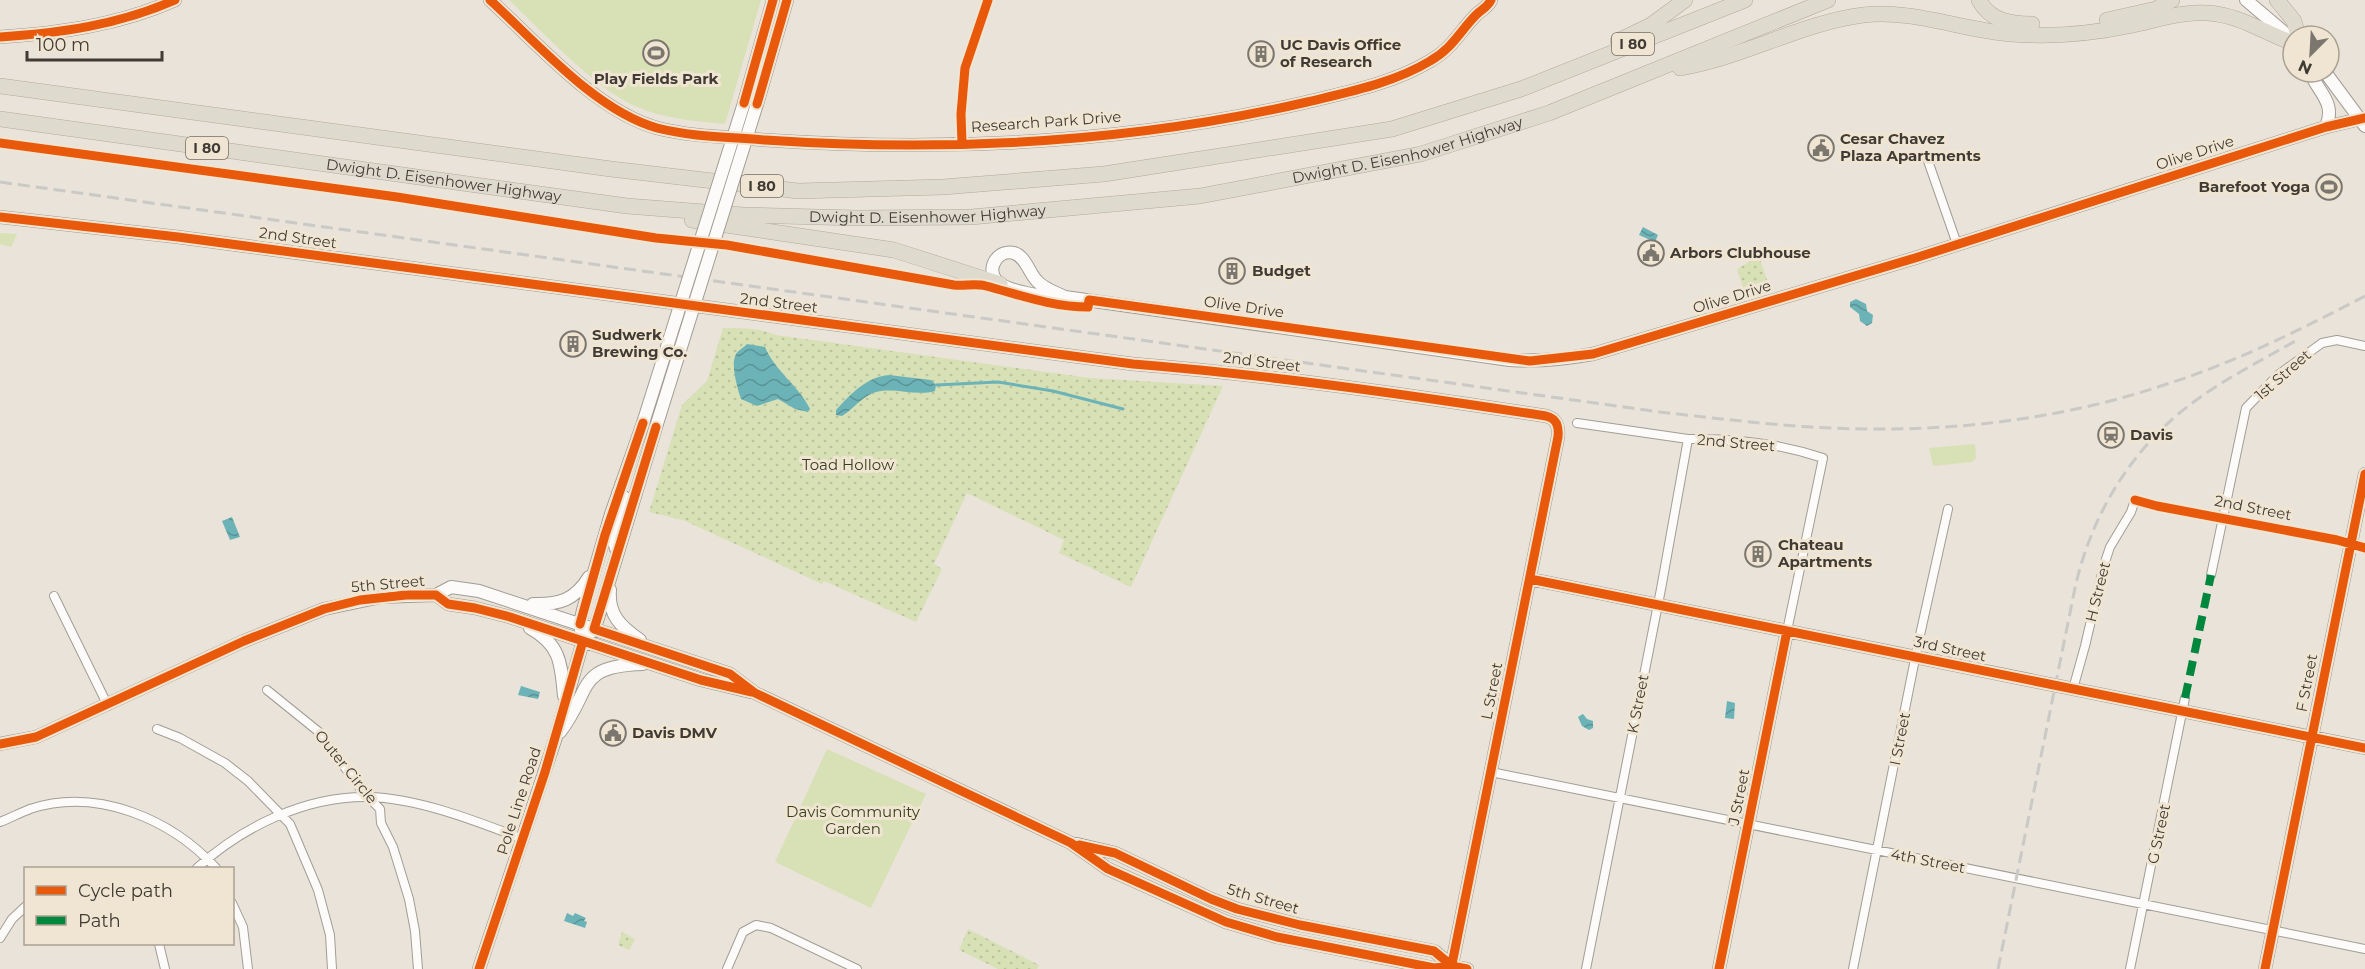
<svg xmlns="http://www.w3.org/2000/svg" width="2365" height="969" viewBox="0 0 2365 969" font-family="Montserrat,sans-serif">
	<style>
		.park { fill: url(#park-dots) }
		.garden { fill: #d8e1b6 }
		.water { fill: url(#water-waves) }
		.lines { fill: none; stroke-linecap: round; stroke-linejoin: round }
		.stream { stroke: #6cb3b7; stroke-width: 3 }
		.street-casing { stroke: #a29d95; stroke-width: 10 }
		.secondary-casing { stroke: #a29d95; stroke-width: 14 }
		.highway-casing { stroke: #b1aa9a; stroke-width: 16 }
		.street { stroke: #fcfbf9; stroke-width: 8 }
		.secondary { stroke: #fcfbf9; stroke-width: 12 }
		.highway { stroke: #dfdace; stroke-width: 15 }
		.rail { stroke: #cac9c5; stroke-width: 3; stroke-dasharray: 12 6; stroke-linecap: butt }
		.secondary-bridge-casing { stroke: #a29d95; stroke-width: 14; stroke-linecap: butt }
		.secondary-bridge { stroke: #fcfbf9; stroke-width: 12 }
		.quiet { stroke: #00873e; stroke-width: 8; stroke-dasharray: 15 8; stroke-linecap: butt }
		.cycleway-casing { stroke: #f0e5d2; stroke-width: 13 }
		.cycleway { stroke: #e8590c; stroke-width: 9 }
		.labels { text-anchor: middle; stroke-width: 6; stroke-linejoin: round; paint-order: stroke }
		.shield { fill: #f0e5d2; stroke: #756e63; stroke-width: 1.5 }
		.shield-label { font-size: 14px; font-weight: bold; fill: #403b34 }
		.poi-label { font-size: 15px; font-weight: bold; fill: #403b34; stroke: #f0e5d2; text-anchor: start }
		.street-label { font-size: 15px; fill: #403b34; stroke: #f0e5d2 }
		.park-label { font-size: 15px; fill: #36401b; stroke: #f0e5d2 }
	</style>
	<defs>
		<pattern id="park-dots" width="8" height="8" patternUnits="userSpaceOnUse" patternTransform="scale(1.5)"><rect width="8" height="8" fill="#d8e1b6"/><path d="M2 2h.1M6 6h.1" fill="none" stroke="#bac29d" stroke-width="1.8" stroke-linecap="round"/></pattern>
		<pattern id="water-waves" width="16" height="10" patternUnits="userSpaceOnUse" patternTransform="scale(1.5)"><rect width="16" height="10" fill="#6cb3b7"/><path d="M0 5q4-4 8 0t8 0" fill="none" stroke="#5a9396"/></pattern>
	</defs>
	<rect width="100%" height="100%" fill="#e9e3d9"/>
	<path class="park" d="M1759,256L1767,280L1743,288L1737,269Z
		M723,328C742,328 759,328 776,335L1090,378L1223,386L1131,587L1059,553L1064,540L967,493L934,564L942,569L916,622L824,581L822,584L683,520L649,512L682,405L707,381Z
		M968,929L1039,965L1037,969H998L959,950Z
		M622,932L635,939L629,950L618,945Z"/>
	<path class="garden" d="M509,0H761L725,124C694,121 664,119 635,106C594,88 543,32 509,0Z
		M0,233L17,234L11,247L0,244Z
		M1975,444L1976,458L1972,462L1933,466L1929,448Z
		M827,749L926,794L871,908L775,862Z"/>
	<path class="water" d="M1643,227L1658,235L1655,242L1639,235Z
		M1856,299L1866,304L1867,311L1873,315L1872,323L1867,326L1860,321L1859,314L1850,307V302Z
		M747,344L765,347C775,371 799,386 810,409L808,412L795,409L778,399L757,406L741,399C738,390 730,364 736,354C738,351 744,347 747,344Z
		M889,375L931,380L936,385L935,391C915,397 893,386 873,393C862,397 852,410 842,416L836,415V410C851,394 866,377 889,375Z
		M232,517L240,537L230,540L222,521Z
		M521,686L540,692L538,699L518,695Z
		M1727,701L1735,703L1734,719L1725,718Z
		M1583,714L1587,719L1593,721V728L1589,730L1582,726L1578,717Z
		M567,913L573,916L575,913L586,918L584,921L587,922L585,928L564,921Z"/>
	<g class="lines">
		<path class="stream" d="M936,385L998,382L1053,391L1123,409"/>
		<g class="street-casing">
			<path id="street" d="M962,143L961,114L965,68L988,0
				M1927,158L1957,244
				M1577,423L1688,439C1732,438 1781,444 1823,458L1787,631
				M2211,575L2246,408L2278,375L2322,343L2337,340L2365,346
				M54,596L108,706
				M2073,689L2085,646L2104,565L2110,547L2131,512L2135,500L2157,506L2337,540L2365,548
				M267,690L319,732L362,791L380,809L381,823L393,847L409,899L415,931L418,969
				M157,729L180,738L225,763L248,781L290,824L318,890L330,935L332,969
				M1491,772L2365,949
				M0,822C10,818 20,813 30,809C97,787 171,819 216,868
				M197,868C242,827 305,796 368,797C418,798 476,821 523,839
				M232,903L243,927L248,969
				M0,938L12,919L26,906
				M159,944L165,969
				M727,969L743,932L756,925L771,928L857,969
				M1586,969L1661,589L1688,439
				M1853,969L1918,644L1948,509
				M2130,969L2185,698"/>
		</g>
		<g class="secondary-casing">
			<path id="secondary" d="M490,0C537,43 596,111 657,128C692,137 730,137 765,140C945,152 1131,143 1307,102C1348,92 1394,83 1430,61C1452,49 1460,31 1476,15C1482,9 1487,8 1491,0
				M2246,0L2293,40
				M0,37C60,33 119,25 175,0
				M2310,72C2319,94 2336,102 2326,127
				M2325,72L2365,126
				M744,103L773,0
				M757,104L787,0
				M0,217L178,237L1133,364C1271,375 1409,395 1546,416C1557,419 1559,426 1558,437L1451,969
				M1065,297C1055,292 1044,289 1037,281C1029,273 1026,257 1014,253C999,249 987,266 995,279C1003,292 1050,298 1065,297L1510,360C1539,362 1565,359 1593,354L1915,258L2326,127L2360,119
				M617,551C609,534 622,515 625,498L618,493
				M1530,579L2365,748
				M610,590C608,615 621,627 640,640
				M436,595L448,604L475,608L510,617L701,680L751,692
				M533,604C559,605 575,600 589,577
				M530,628C561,645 561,664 564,696
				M589,634L594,629L598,618L656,427
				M560,732C593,689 575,666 643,664
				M0,744L36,737L244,641L324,609L381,597L436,595L451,587L479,591L730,674L755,693L1071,843L1108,869L1226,922L1277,937L1434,968L1452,966L1467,969
				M1077,844L1115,853L1211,899L1237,909L1300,925L1434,951L1452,966
				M479,969L556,737L583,641L580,624L583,610L611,514L643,423
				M1719,969L1787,631
				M2265,969L2365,474"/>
		</g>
		<g class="highway-casing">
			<g id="highway">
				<path d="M1979,0C1990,21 2010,24 2032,24"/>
				<path d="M2277,0L2294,21L2298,36"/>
				<path d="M2107,20L2156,9L2172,0"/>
				<path d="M1618,41L1651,25L1685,0"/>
				<path d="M1680,68C1742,58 1801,23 1863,15C1912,9 1962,30 2011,34C2050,37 2090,34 2128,26C2154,21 2182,11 2208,13C2240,15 2264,33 2293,43"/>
				<path d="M0,86L611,169L798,191L943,187L1104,174L1392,129L1521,89L1745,0"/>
				<path id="s1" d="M0,119L627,206L743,215L857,218L971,217L1200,196L1421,154L1549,113L1828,0"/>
				<path d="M692,220L894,250L1000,284"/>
			</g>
		</g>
		<use href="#street" class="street"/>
		<use href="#secondary" class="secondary"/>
		<use href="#highway" class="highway"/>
		<path class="rail" d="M0,182L1660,412C1731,420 1801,429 1872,429C1971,430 2073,416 2167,384C2236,362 2300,330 2365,296
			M1998,969L2075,588C2090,521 2124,461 2176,416C2212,385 2257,363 2297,340"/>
		<g class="secondary-bridge-casing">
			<path id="secondary-bridge" d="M643,423L744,103
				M656,427L757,104"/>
		</g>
		<use href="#secondary-bridge" class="secondary-bridge"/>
		<path class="quiet" d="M2185,698L2211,575"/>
		<g class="cycleway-casing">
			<path id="cycleway" d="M490,0C537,43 596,111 657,128C692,137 730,137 765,140C945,152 1131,143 1307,102C1348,92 1394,83 1430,61C1452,49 1460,31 1476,15C1482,9 1487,8 1491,0
				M0,37C60,33 119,25 175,0
				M744,103L773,0
				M757,104L787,0
				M0,143L397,197L656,238L727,245L954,285C965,286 976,283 986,286C1020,295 1052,307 1088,307L1089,300L1530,361L1593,354L1915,258L2326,127L2365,118
				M962,143L961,114L965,68L988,0
				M0,217L178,237L1133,364C1271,375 1409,395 1546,416C1557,419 1559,426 1558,437L1451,969
				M656,427L594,629L730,674L755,693L1071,843L1108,869L1226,922L1277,937L1434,968L1452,966L1467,969
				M2135,500L2157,506L2337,540L2365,548
				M1530,579L2365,748
				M580,624L605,535L643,423
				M0,744L36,737L244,641L324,609L360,600L406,595H436L448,604L475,608L510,617L701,680L752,692
				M1079,845L1115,853L1211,899L1237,909L1300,925L1434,951L1452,966
				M479,969L545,772L583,641
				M1719,969L1787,631
				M2265,969L2365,474"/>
		</g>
		<use href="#cycleway" class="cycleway"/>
	</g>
	<defs>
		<g id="stadium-ring" transform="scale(1.35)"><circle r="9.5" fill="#f0e5d2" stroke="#7b766e" stroke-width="1.5"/><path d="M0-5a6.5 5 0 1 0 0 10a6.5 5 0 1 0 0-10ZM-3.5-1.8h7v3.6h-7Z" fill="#7b766e"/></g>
		<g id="building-ring" transform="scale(1.35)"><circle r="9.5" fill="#f0e5d2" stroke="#7b766e" stroke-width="1.5"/><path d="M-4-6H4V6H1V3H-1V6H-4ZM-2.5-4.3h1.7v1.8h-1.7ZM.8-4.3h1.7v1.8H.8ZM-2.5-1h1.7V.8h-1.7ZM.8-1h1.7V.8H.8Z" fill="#7b766e"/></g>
		<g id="civic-ring" transform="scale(1.35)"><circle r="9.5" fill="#f0e5d2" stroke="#7b766e" stroke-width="1.5"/><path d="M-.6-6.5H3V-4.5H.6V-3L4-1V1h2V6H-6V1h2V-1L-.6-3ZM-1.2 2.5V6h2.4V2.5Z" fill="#7b766e"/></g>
		<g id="station-ring" transform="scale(1.35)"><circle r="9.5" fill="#f0e5d2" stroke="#7b766e" stroke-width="1.5"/><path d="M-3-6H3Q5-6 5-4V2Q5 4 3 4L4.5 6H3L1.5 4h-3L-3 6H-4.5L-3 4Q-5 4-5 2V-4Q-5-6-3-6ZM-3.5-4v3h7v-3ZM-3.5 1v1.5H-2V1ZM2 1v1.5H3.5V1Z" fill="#7b766e"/></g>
	</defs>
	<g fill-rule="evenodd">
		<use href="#stadium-ring" x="656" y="53"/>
		<use href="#building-ring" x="1261" y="54"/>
		<use href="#civic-ring" x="1821" y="148"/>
		<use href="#stadium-ring" x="2329" y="187"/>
		<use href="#civic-ring" x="1651" y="253"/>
		<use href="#building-ring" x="1232" y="271"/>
		<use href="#building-ring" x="573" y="344"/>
		<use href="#station-ring" x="2111" y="435"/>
		<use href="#building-ring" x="1758" y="554"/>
		<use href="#civic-ring" x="613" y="733"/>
	</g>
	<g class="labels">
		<g class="shield">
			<rect x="1612" y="33" width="42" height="22" rx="4.5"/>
			<rect x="186" y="137" width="42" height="22" rx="4.5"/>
			<rect x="741" y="175" width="42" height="22" rx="4.5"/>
		</g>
		<g class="shield-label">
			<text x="1633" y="49">I 80</text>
			<text x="207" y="153">I 80</text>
			<text x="762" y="191">I 80</text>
		</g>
		<g class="poi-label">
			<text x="1280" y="50">UC Davis Office<tspan x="1280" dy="17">of Research</tspan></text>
			<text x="656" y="84" text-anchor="middle">Play Fields Park</text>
			<text x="1840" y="144">Cesar Chavez<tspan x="1840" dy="17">Plaza Apartments</tspan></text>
			<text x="2310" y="192" text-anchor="end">Barefoot Yoga</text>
			<text x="1670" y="258">Arbors Clubhouse</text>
			<text x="1252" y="276">Budget</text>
			<text x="592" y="340">Sudwerk<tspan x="592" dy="17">Brewing Co.</tspan></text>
			<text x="2130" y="440">Davis</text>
			<text x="1778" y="550">Chateau<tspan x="1778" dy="17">Apartments</tspan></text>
			<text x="632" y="738">Davis DMV</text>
		</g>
		<g class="street-label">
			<text transform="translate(1046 122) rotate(-4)" y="5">Research Park Drive</text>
			<text dy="5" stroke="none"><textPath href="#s1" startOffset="1420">Dwight D. Eisenhower Highway</textPath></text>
			<text transform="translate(2195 153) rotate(-18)" y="5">Olive Drive</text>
			<text dy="5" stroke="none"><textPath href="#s1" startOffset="448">Dwight D. Eisenhower Highway</textPath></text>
			<text dy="5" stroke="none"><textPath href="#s1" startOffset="934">Dwight D. Eisenhower Highway</textPath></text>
			<text transform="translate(298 238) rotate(8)" y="5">2nd Street</text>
			<text transform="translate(1732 297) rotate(-17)" y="5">Olive Drive</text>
			<text transform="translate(779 303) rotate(7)" y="5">2nd Street</text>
			<text transform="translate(1244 307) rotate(8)" y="5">Olive Drive</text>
			<text transform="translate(1262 362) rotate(7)" y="5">2nd Street</text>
			<text transform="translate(2283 375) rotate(-41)" y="5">1st Street</text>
			<text transform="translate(1736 443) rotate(5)" y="5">2nd Street</text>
			<text transform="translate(2253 508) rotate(11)" y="5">2nd Street</text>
			<text transform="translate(388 584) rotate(-5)" y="5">5th Street</text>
			<text transform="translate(2098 592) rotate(-76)" y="5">H Street</text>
			<text transform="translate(1950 649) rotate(12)" y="5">3rd Street</text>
			<text transform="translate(2307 683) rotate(-79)" y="5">F Street</text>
			<text transform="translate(1492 691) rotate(-79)" y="5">L Street</text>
			<text transform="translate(1638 704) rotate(-79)" y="5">K Street</text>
			<text transform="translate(1900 739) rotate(-79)" y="5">I Street</text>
			<text transform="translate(346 767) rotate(51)" y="5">Outer Circle</text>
			<text transform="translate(1739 797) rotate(-79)" y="5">J Street</text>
			<text transform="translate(519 801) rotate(-72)" y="5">Pole Line Road</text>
			<text transform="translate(2159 834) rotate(-78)" y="5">G Street</text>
			<text transform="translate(1928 861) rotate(11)" y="5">4th Street</text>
			<text transform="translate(1263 899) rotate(16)" y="5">5th Street</text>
		</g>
		<g class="park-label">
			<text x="848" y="470">Toad Hollow</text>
			<text x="853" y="817">Davis Community<tspan x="853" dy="17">Garden</tspan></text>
		</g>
	</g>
	<rect x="24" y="867" width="210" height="78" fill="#f0e5d2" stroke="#aaa193" stroke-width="1.5"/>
	<rect x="36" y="886" width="30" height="9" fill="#e8590c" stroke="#aaa193" stroke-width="1.5"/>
	<text x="78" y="897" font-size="18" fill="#403b34">Cycle path</text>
	<rect x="36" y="916" width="30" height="9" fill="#00873e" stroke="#aaa193" stroke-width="1.5"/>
	<text x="78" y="927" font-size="18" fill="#403b34">Path</text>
	<g transform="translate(2311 54) rotate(204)"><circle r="28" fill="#f0e5d2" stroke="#aaa193" stroke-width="1.5"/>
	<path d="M0-4.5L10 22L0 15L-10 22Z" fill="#7b766e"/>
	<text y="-9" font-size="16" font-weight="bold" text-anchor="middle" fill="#403b34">N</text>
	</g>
	<path d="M27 51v9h135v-9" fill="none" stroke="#403b34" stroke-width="3"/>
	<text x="36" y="51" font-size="18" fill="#403b34" stroke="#f0e5d2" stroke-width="4.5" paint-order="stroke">100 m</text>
</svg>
